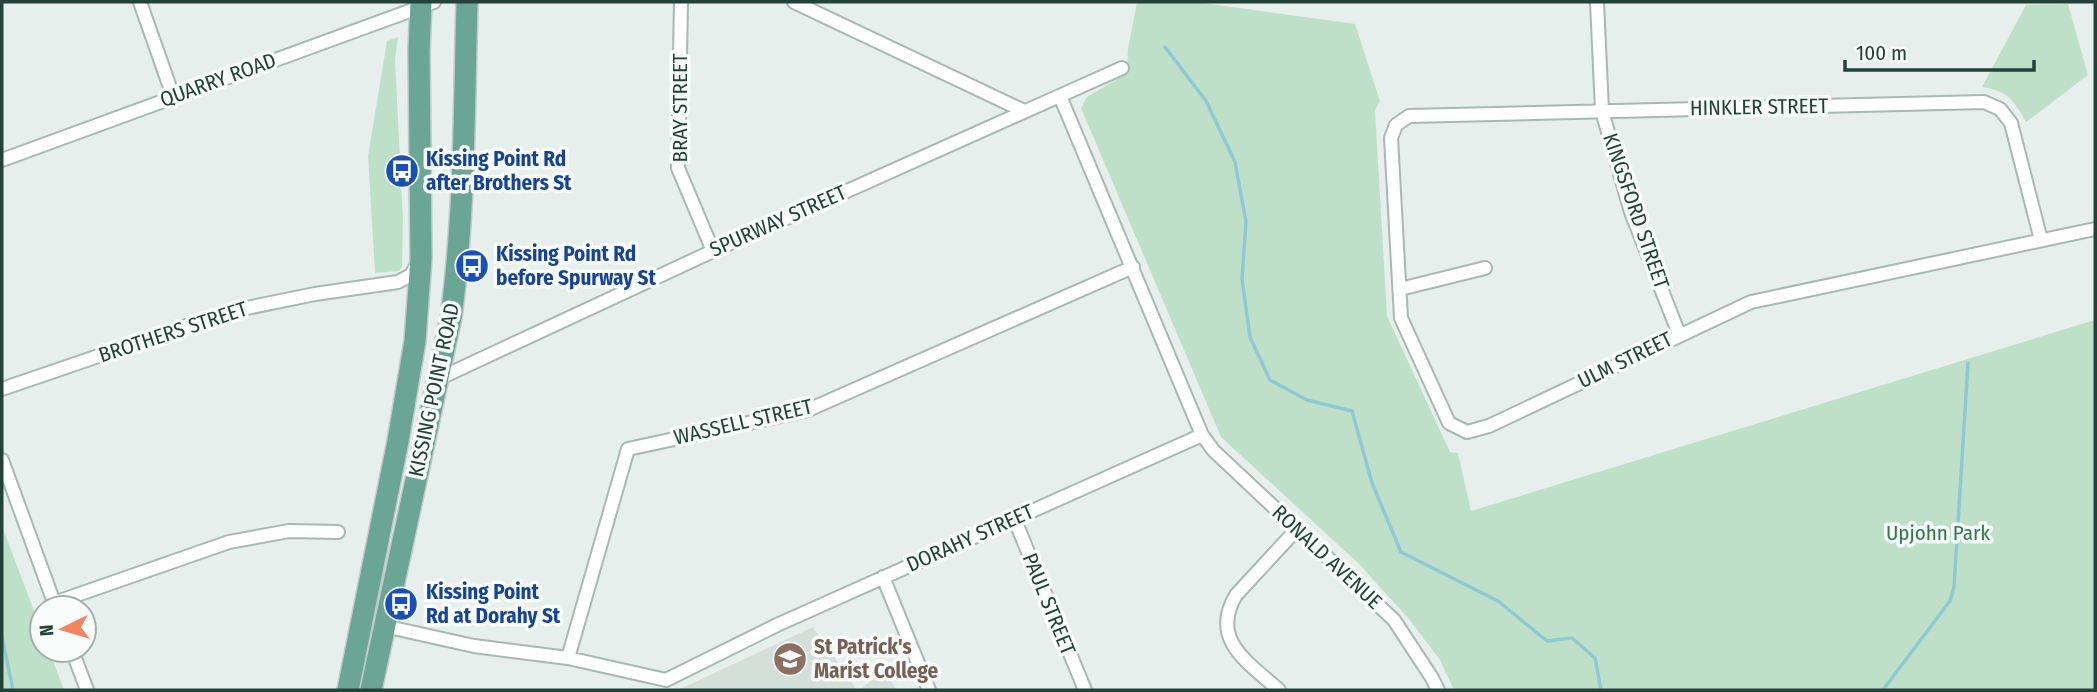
<svg xmlns="http://www.w3.org/2000/svg" width="2097" height="692" viewBox="0 0 2097 692" font-family="'Fira Sans Condensed',sans-serif">
	<style>
		.built { fill: #d4dfda }
		.green { fill: #bfe0c8 }
		.lines { fill: none; stroke-linecap: round; stroke-linejoin: round }
		.stream { stroke: #8ec9d4; stroke-width: 3.5 }
		.minor-casing { stroke: #a8b8b2; stroke-width: 16 }
		.primary-casing { stroke: #c2cac8; stroke-width: 24 }
		.minor { stroke: #fff; stroke-width: 12 }
		.primary { stroke: #6aa596; stroke-width: 21 }
		.labels { text-anchor: middle; stroke-width: 7; stroke-linejoin: round; paint-order: stroke }
		.street-label { font-size: 21px; fill: #24423a; stroke: #f7fbf9 }
		.transit-label { font-size: 21px; font-weight: bold; fill: #164399; stroke: #f7fbf9; text-anchor: start }
		.park-label { font-size: 21px; fill: #2d7a4b; stroke: #f7fbf9 }
		.education-label { font-size: 21px; font-weight: bold; fill: #785e54; stroke: #f7fbf9; text-anchor: start }
	</style>
	<rect width="100%" height="100%" fill="#e6efeb"/>
	<path class="built" d="M813,627L857,690H678Z
		M884,671L897,690H859Z"/>
	<path class="green" d="M1137,2H1196L1355,24L1380,101L1375,110L1387,316L1450,452L1458,453L1471,511L2095,320V690H1454L1440,660L1409,619L1359,564L1221,437L1081,108L1087,97L1127,73L1128,49Z
		M2068,4L2088,75L2026,122C2013,99 2008,91 1982,87L2026,5Z
		M398,37L395,59L403,221L402,267L399,271L375,273L368,156L387,41Z
		M2,526L42,632V650H49L64,690H2Z"/>
	<g class="lines">
		<path class="stream" d="M1165,47L1206,101L1235,162L1246,222L1242,279L1250,337L1270,380L1307,400L1352,411L1372,483L1401,552L1498,601L1547,641L1572,638L1595,658L1601,690
			M2,637L13,690
			M1883,690L1950,601L1954,587L1968,363"/>
		<g class="minor-casing">
			<path id="minor" d="M140,2L173,96
				M681,2L678,168L713,251
				M794,2L1024,111
				M1597,2L1602,111L1631,212L1679,334
				M1060,96L1202,435L1214,451L1394,620L1432,678L1438,690
				M2,160L434,2
				M2041,240L2011,123L2000,109L1984,102L1409,116L1396,125L1391,138L1401,318L1449,423L1467,432L1489,426L1751,302L2095,229
				M1400,289L1485,268
				M438,379L713,251L1122,68
				M2,389L227,312L315,294L398,282L411,275L418,263
				M2,460L56,608
				M1014,518L1085,690
				M883,577L929,690
				M54,603L229,542L289,531L338,532
				M384,626L474,646L568,658L666,680L777,625L1202,435
				M72,650L87,690
				M568,658L628,449L808,410L1133,267
				M1279,690C1249,663 1209,640 1236,595L1297,529"/>
		</g>
		<g class="primary-casing">
			<path id="primary" d="M348,690L398,441L415,341L421,258L419,51L421,2
				M371,690L451,317C465,213 464,107 467,2"/>
		</g>
		<use href="#minor" class="minor"/>
		<use href="#primary" class="primary"/>
	</g>
	<defs>
		<g id="bus-disc" transform="scale(1.75)"><circle r="9.5" fill="#1a4fb4" stroke="#f7fbf9"/><path d="M-5-6H5V4H4V6H2V4H-2V6H-4V4H-5ZM-3.5-4V0h7V-4ZM-3.5 1.2v1.5H-2V1.2ZM2 1.2v1.5H3.5V1.2Z" fill="#fff"/></g>
		<g id="school-disc" transform="scale(1.75)"><circle r="9.5" fill="#8d6e63" stroke="#f7fbf9"/><path d="M0-5L7-2L0 1L-7-2ZM-4 1L0 2.5L4 1V4Q0 6-4 4Z" fill="#fff"/></g>
	</defs>
	<g fill-rule="evenodd">
		<use href="#bus-disc" x="402" y="171"/>
		<use href="#bus-disc" x="472" y="266"/>
		<use href="#bus-disc" x="401" y="604"/>
		<use href="#school-disc" x="790" y="659"/>
	</g>
	<g class="labels">
		<g class="street-label">
			<text transform="translate(218 80) rotate(-20)" y="7">QUARRY ROAD</text>
			<text transform="translate(1759 107) rotate(-1)" y="7">HINKLER STREET</text>
			<text transform="translate(680 108) rotate(-90)" y="7">BRAY STREET</text>
			<text transform="translate(1636 211) rotate(71)" y="7">KINGSFORD STREET</text>
			<text transform="translate(778 221) rotate(-24)" y="7">SPURWAY STREET</text>
			<text transform="translate(173 332) rotate(-18)" y="7">BROTHERS STREET</text>
			<text transform="translate(1625 360) rotate(-26)" y="7">ULM STREET</text>
			<text transform="translate(434 390) rotate(-78)" y="7">KISSING POINT ROAD</text>
			<text transform="translate(743 422) rotate(-13)" y="7">WASSELL STREET</text>
			<text transform="translate(970 538) rotate(-24)" y="7">DORAHY STREET</text>
			<text transform="translate(1327 557) rotate(43)" y="7">RONALD AVENUE</text>
			<text transform="translate(1049 604) rotate(68)" y="7">PAUL STREET</text>
		</g>
		<g class="transit-label">
			<text x="426" y="166">Kissing Point Rd<tspan x="426" dy="24">after Brothers St</tspan></text>
			<text x="496" y="261">Kissing Point Rd<tspan x="496" dy="24">before Spurway St</tspan></text>
			<text x="426" y="599">Kissing Point<tspan x="426" dy="24">Rd at Dorahy St</tspan></text>
		</g>
		<g class="park-label">
			<text x="1938" y="540">Upjohn Park</text>
		</g>
		<g class="education-label">
			<text x="814" y="654">St Patrick's<tspan x="814" dy="24">Marist College</tspan></text>
		</g>
	</g>
	<rect width="2097" height="692" fill="none" stroke="#24423a" stroke-width="7"/>
	<g transform="translate(63 629) rotate(265)"><circle r="33" fill="#f7fbf9" stroke="#a3b1ad" stroke-width="2"/>
	<path d="M0-5L12 26L0 18L-12 26Z" fill="#f4845f"/>
	<text y="-10" font-size="19" font-weight="bold" text-anchor="middle" fill="#24423a">N</text>
	</g>
	<path d="M1845 60v10h189v-10" fill="none" stroke="#24423a" stroke-width="3.5"/>
	<text x="1856" y="60" font-size="21" fill="#24423a" stroke="#f7fbf9" stroke-width="5" paint-order="stroke">100 m</text>
</svg>
